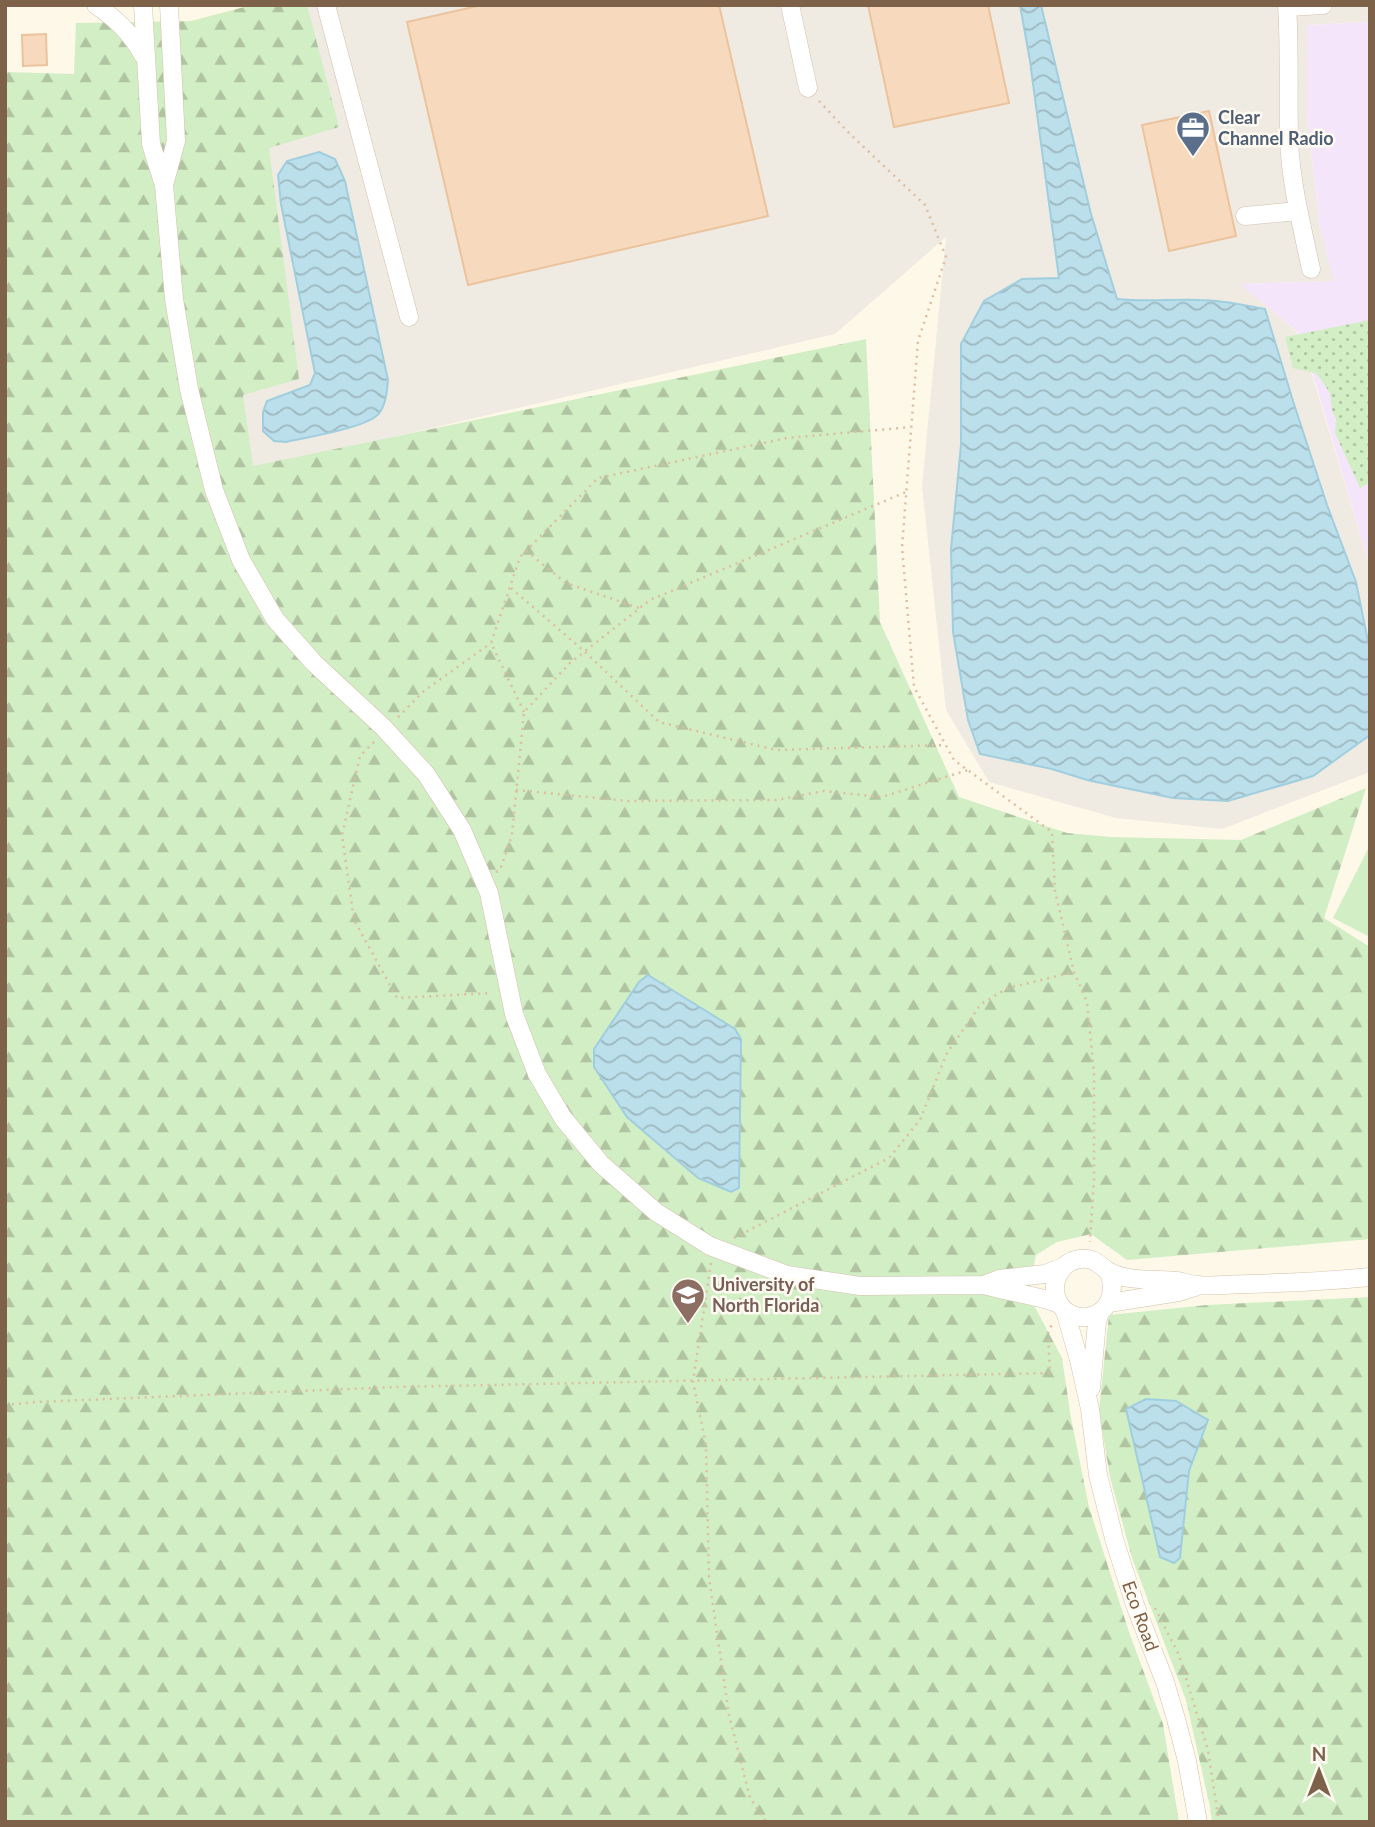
<svg xmlns="http://www.w3.org/2000/svg" width="1375" height="1827" viewBox="0 0 1375 1827" font-family="Lato,sans-serif">
	<style>
		.industrial { fill: #efeae2 }
		.education { fill: #f5e5fb }
		.grass { fill: #d2eec5 }
		.forest { fill: url(#forest-firs) }
		.garden { fill: url(#garden-dots) }
		.water { fill: url(#water-waves); stroke: #a0cede; stroke-width: 2 }
		.building { fill: #f7dabe; stroke: #ebc39d; stroke-width: 2 }
		.lines { fill: none; stroke-linecap: round; stroke-linejoin: round }
		.minor-casing { stroke: #d3c1ad; stroke-width: 19 }
		.path { stroke: #ddbea0; stroke-width: 2.5; stroke-dasharray: 2 5; stroke-linecap: butt }
		.minor { stroke: #fff; stroke-width: 18 }
		.labels { text-anchor: middle; stroke-width: 5; stroke-linejoin: round; paint-order: stroke }
		.service-label { font-size: 18px; font-weight: bold; fill: #4e5e75; stroke: #fffbf2; text-anchor: start }
		.education-label { font-size: 18px; font-weight: bold; fill: #785e54; stroke: #fffbf2; text-anchor: start }
		.street-label { font-size: 18px; fill: #7d6149; stroke: #fffbf2 }
	</style>
	<defs>
		<pattern id="forest-firs" width="22" height="20" patternUnits="userSpaceOnUse" patternTransform="scale(1.75)"><rect width="22" height="20" fill="#d2eec5"/><path d="M5 1l3.5 6h-7zM16 11l3.5 6h-7z" fill="#b0c4a2"/></pattern>
		<pattern id="garden-dots" width="8" height="8" patternUnits="userSpaceOnUse" patternTransform="scale(1.75)"><rect width="8" height="8" fill="#d2eec5"/><path d="M2 2h.1M6 6h.1" fill="none" stroke="#b0c4a2" stroke-width="1.8" stroke-linecap="round"/></pattern>
		<pattern id="water-waves" width="16" height="10" patternUnits="userSpaceOnUse" patternTransform="scale(1.75)"><rect width="16" height="10" fill="#bbdfeb"/><path d="M0 5q4-4 8 0t8 0" fill="none" stroke="#9db8c0"/></pattern>
	</defs>
	<rect width="100%" height="100%" fill="#fef8e9"/>
	<path class="industrial" d="M269,5H1370V22L1307,25V114L1320,228L1335,281L1242,284L1300,335L1370,567V772L1222,829L1116,818L989,782L946,710L922,486L946,237L835,334L231,475Z"/>
	<path class="education" d="M1370,22V567L1301,335L1240,284L1334,281L1320,228L1307,114V25Z"/>
	<path class="grass" d="M1370,845V937L1333,918Z"/>
	<path class="forest" d="M252,5H307L339,127L269,148L299,379L243,395L253,466L866,339L880,622L959,797L1067,833L1111,837L1241,840L1366,788L1324,918L1370,947V1239L1127,1260L1091,1234L1057,1242L1036,1255L1028,1294L1062,1358L1071,1418L1089,1507L1129,1632L1163,1724L1179,1822H5V72L74,74L76,23L191,21Z
		M1370,1297V1822H1212L1210,1807L1186,1700L1132,1558L1110,1477L1099,1411L1109,1315L1207,1305Z"/>
	<path class="garden" d="M1370,320V482L1360,488L1335,433L1336,419L1332,410L1330,393L1319,377L1315,373L1293,368L1285,337Z"/>
	<path class="water" d="M1020,5H1041L1091,214L1117,299C1145,302 1172,299 1200,300C1222,300 1243,305 1265,309L1293,401L1327,505L1356,582L1370,651V735L1313,776L1228,801L1173,798L1087,780L1052,769L980,754L968,720L953,632L951,549L961,445V344L984,301L1022,279L1059,278L1030,61Z
		M319,152L335,159L345,181L388,380C387,391 386,403 380,412C370,428 306,437 286,442L274,441L263,431V412L267,401L310,385L315,373L281,204L278,175L287,161Z
		M648,975L735,1029L741,1039L739,1188L731,1192L698,1178L627,1117L594,1067V1049L639,982Z
		M1146,1399L1176,1401L1208,1420L1189,1471L1180,1558L1174,1563L1160,1557L1126,1409Z"/>
	<path class="building" d="M482,5H719L768,216L468,285L407,22Z
		M868,5H988L1009,103L894,127Z
		M46,34L47,65L23,66L22,35Z
		M1209,111L1236,236L1169,251L1142,125Z"/>
	<g class="lines">
		<g class="minor-casing">
			<path id="minor" d="M96,5C117,20 130,32 143,55
				M143,5L151,144L164,185L174,299L189,389L214,490L241,560L275,619L314,663L383,727L426,774L462,830L489,893L514,1014L537,1074L563,1118L601,1164L656,1212L710,1246L787,1275L860,1286L984,1285C1009,1293 1035,1294 1059,1304
				M326,5L409,317
				M790,5L808,88
				M1287,5C1290,50 1288,96 1289,141C1291,184 1302,227 1311,269
				M1287,7L1323,5
				M164,185L176,141L169,5
				M1245,216L1298,211
				M1109,1272C1125,1318 1070,1332 1057,1299C1050,1282 1062,1261 1080,1259C1095,1257 1098,1265 1108,1271C1126,1282 1157,1279 1177,1281C1184,1282 1191,1285 1198,1285C1214,1287 1231,1284 1246,1284C1288,1283 1329,1281 1370,1277
				M984,1285L999,1279L1045,1274L1063,1267
				M1109,1303L1179,1292L1195,1287
				M1065,1311L1079,1360L1090,1409L1098,1475L1115,1542L1135,1605L1165,1682L1176,1719L1187,1761L1198,1822
				M1091,1388L1097,1322L1100,1312"/>
		</g>
		<path class="path" d="M819,101L849,133L925,205L946,257L918,341L902,547L914,687L954,760L1052,832L1055,891L1074,972L1087,1002L1094,1073V1179L1090,1242
			M526,551L566,583L639,608
			M511,588L584,651L659,722L776,750L946,745
			M524,712L491,643L520,557L598,478L787,438L911,427
			M398,717L424,691L491,643
			M374,742L360,756L342,835L354,920L397,998L492,993
			M516,790L628,801L776,800L824,791L882,797L968,770
			M496,872L500,870L512,835L524,712L570,663L650,600L906,492
			M734,1238L889,1158L920,1120L947,1053L981,1004L1008,988L1074,972
			M711,1263L693,1381L706,1445L709,1578L729,1715L750,1798L766,1822
			M5,1405L35,1402L396,1387L1050,1373L1048,1333L1052,1324
			M1155,1608L1179,1655L1208,1750L1219,1822"/>
		<use href="#minor" class="minor"/>
	</g>
	<defs>
		<g id="office-pin" transform="scale(1.75)"><path d="M0 17L-7.5 6A9.5 9.5 0 1 1 7.5 6Z" fill="#5c6f8a" stroke="#fffbf2"/><path d="M-6-3h4V-5.5h4V-3h4V5H-6ZM-1-4.5V-3h2v-1.5ZM-6 0V1H6V0Z" fill="#fff"/></g>
		<g id="university-pin" transform="scale(1.75)"><path d="M0 17L-7.5 6A9.5 9.5 0 1 1 7.5 6Z" fill="#8d6e63" stroke="#fffbf2"/><path d="M0-5L7-2L0 1L-7-2ZM-4 1L0 2.5L4 1V4Q0 6-4 4Z" fill="#fff"/></g>
	</defs>
	<g fill-rule="evenodd">
		<use href="#office-pin" x="1193" y="128"/>
		<use href="#university-pin" x="688" y="1295"/>
	</g>
	<g class="labels">
		<g class="service-label">
			<text x="1218" y="124">Clear<tspan x="1218" dy="21">Channel Radio</tspan></text>
		</g>
		<g class="education-label">
			<text x="712" y="1291">University of<tspan x="712" dy="21">North Florida</tspan></text>
		</g>
		<g class="street-label">
			<text transform="translate(1140 1616) rotate(70)" y="6">Eco Road</text>
		</g>
	</g>
	<rect width="1375" height="1827" fill="none" stroke="#7d6149" stroke-width="14"/>
	<g transform="translate(1319 1771)" stroke="#fffbf2" stroke-width="5" paint-order="stroke">
	<path d="M0-5L12 26L0 18L-12 26Z" fill="#7d6149"/>
	<text y="-10" font-size="19" font-weight="bold" text-anchor="middle" fill="#7d6149">N</text>
	</g>
</svg>
